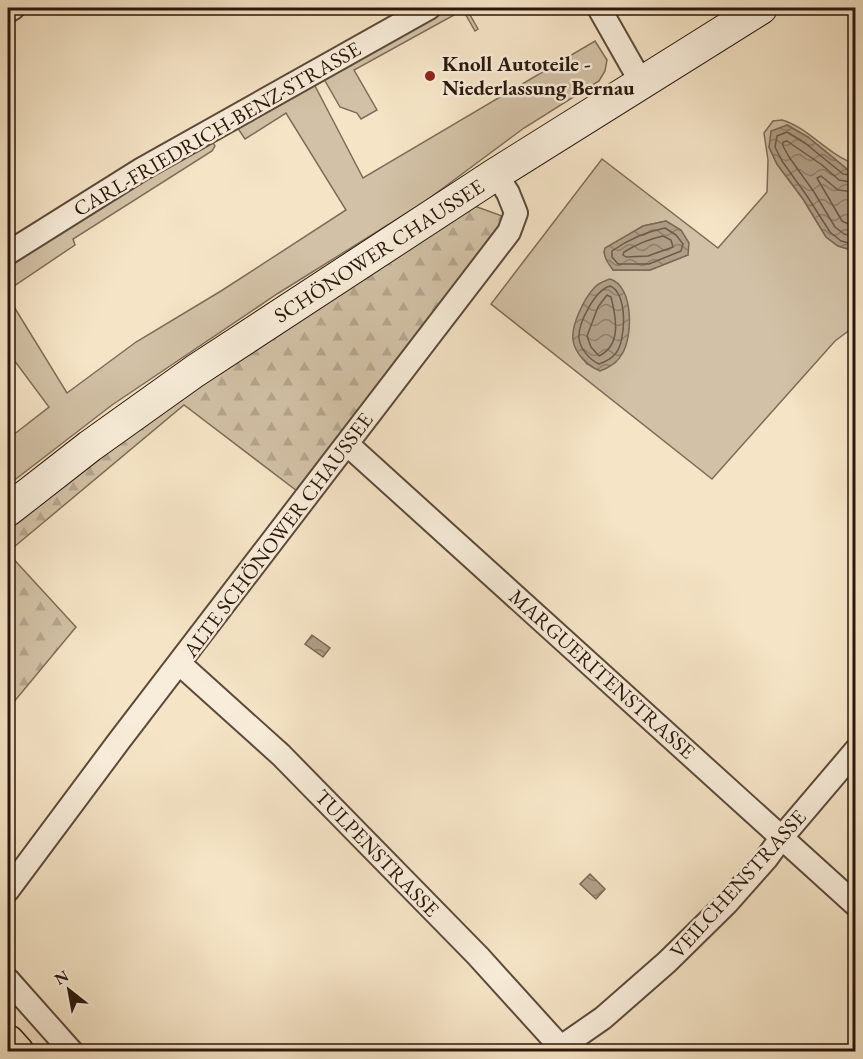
<svg xmlns="http://www.w3.org/2000/svg" width="863" height="1059" viewBox="0 0 863 1059" font-family="'EB Garamond',serif">
	<style>
		.grass { fill: #d2c1a6; stroke: #7e6c59; stroke-width: 1.5; fill-rule: evenodd }
		.forest { fill: url(#forest-firs); stroke: #7e6c59; stroke-width: 1.5 }
		.water { fill: url(#water-waves); stroke: #7a6856; stroke-width: 1.5 }
		.lines { fill: none; stroke-linecap: round; stroke-linejoin: round }
		.shore { stroke: #6d5a4a; stroke-width: 1.5 }
		.minor-casing { stroke: #5d4a3a; stroke-width: 26 }
		.secondary-casing { stroke: #2a160c; stroke-width: 34 }
		.motorway-casing { stroke: #2a160c; stroke-width: 36 }
		.minor { stroke: #f8edda; stroke-width: 22 }
		.secondary { stroke: #f8edda; stroke-width: 32 }
		.motorway { stroke: #f5e4c6; stroke-width: 33 }
		.poi-dot { fill: #8f2418; stroke: #f8edda; stroke-width: 2 }
		.labels { text-anchor: middle; stroke-width: 5; stroke-linejoin: round; paint-order: stroke }
		.poi-label { font-size: 21px; font-weight: bold; fill: #2a160c; stroke: #f8edda; text-anchor: start }
		.street-label { font-size: 21px; fill: #2a160c; stroke: #f8edda }
	</style>
	<defs>
		<pattern id="forest-firs" width="22" height="20" patternUnits="userSpaceOnUse" patternTransform="scale(1.5)"><rect width="22" height="20" fill="#d2c1a6"/><path d="M5 1l3.5 6h-7zM16 11l3.5 6h-7z" fill="#b4a58e"/></pattern>
		<pattern id="water-waves" width="16" height="10" patternUnits="userSpaceOnUse" patternTransform="scale(1.5)"><rect width="16" height="10" fill="#b09e87"/><path d="M0 5q4-4 8 0t8 0" fill="none" stroke="#8f806d"/></pattern>
	</defs>
	<rect width="100%" height="100%" fill="#f5e4c6"/>
	<filter id="stains"><feTurbulence type="fractalNoise" baseFrequency=".00333" numOctaves="4"/><feColorMatrix values="0 0 0 0 .2 0 0 0 0 .09 0 0 0 0 .02 0 0 0 .5 -.17"/></filter>
	<radialGradient id="worn" r=".72"><stop offset=".6" stop-color="#630" stop-opacity="0"/><stop offset="1" stop-color="#630" stop-opacity=".3"/></radialGradient>
	<path class="grass" d="M450,8H466L478,29L475,31L463,10L354,70L377,110L361,119L357,113L340,107L324,79Z
		M595,41L607,60L605,71L599,81L524,128L423,203L277,294L112,405L8,485V439L49,407L8,352V297L67,393L136,342L221,291L346,210L286,113L245,139L237,127L314,84L363,178Z
		M782,120C809,128 828,155 855,164V170L847,169L808,137L787,125L769,147L777,164L803,199L826,237L838,246L855,251V326L835,341L712,479L491,304L602,159L718,248L767,192L768,160L764,133L773,121ZM666,221L688,255L650,270H613L604,252L643,226ZM586,301L616,362L605,369L587,364C567,336 572,330 586,301Z
		M212,141L215,146L212,151L73,239L75,245L8,290V268L100,206Z"/>
	<path class="forest" d="M469,204L505,217L301,494L184,405L8,552V523L121,435Z
		M8,553L76,627L8,709Z"/>
	<path class="water" d="M787,125L808,137L847,169L855,170V251L838,246L826,237L803,199L777,164L769,147L771,131Z
		M666,221L681,230L689,243L688,255L650,270H613C609,264 602,256 605,248L643,226Z
		M610,279C634,286 633,337 622,354C618,362 608,368 600,371C588,366 575,354 573,340C571,325 584,299 594,288C598,283 604,281 610,279Z
		M312,635L330,648L323,657L305,644Z
		M590,874L605,889L596,899L580,884Z"/>
	<g class="lines">
		<path class="shore" d="M856,176L843,174L805,143L787,132L777,136L775,147L782,161L807,196L830,232L841,241L856,245
			M856,183L839,180L822,165L787,141L783,142V146L789,157L814,192L835,227L844,234L856,237
			M856,192L838,190L821,176L817,178L842,221L856,228
			M665,228L676,235L683,244L681,251L649,264H618L612,257V251C629,239 645,232 665,228Z
			M663,236L671,240L673,247L648,256L626,257L623,255L624,252C637,244 649,239 663,236Z
			M610,286C628,293 626,340 616,353C612,358 605,362 599,364C590,360 580,349 579,338C578,323 595,290 610,286Z
			M607,295L611,297C616,317 622,345 599,356L591,347L587,336L598,307Z"/>
		<g class="minor-casing">
			<path id="minor" d="M599,8L641,82
				M8,11L13,8
				M8,253L142,169L429,8
				M347,444L856,905
				M180,664L281,755L478,956L565,1052
				M8,890L119,741L509,232L516,213L508,193L496,174
				M8,980L72,1052
				M554,1052L603,1018L667,962L727,903L766,859L782,837L856,750"/>
		</g>
		<g class="secondary-casing">
			<path id="secondary" d="M8,510L90,446L195,371L496,174L761,8"/>
		</g>
		<g class="motorway-casing">
			<path id="motorway" d="M8,1042L17,1052"/>
		</g>
		<use href="#minor" class="minor"/>
		<use href="#secondary" class="secondary"/>
		<use href="#motorway" class="motorway"/>
	</g>
	<circle class="poi-dot" cx="430" cy="76" r="6"/>
	<g class="labels">
		<g class="poi-label">
			<text x="442" y="71">Knoll Autoteile -<tspan x="442" dy="24">Niederlassung Bernau</tspan></text>
		</g>
		<g class="street-label">
			<text transform="translate(217 129) rotate(-30)" y="7">CARL-FRIEDRICH-BENZ-STRASSE</text>
			<text transform="translate(379 251) rotate(-33)" y="7">SCHÖNOWER CHAUSSEE</text>
			<text transform="translate(278 535) rotate(-53)" y="7">ALTE SCHÖNOWER CHAUSSEE</text>
			<text transform="translate(602 674) rotate(42)" y="7">MARGUERITENSTRASSE</text>
			<text transform="translate(377 853) rotate(46)" y="7">TULPENSTRASSE</text>
			<text transform="translate(738 884) rotate(-48)" y="7">VEILCHENSTRASSE</text>
		</g>
	</g>
	<rect width="863" height="1059" fill="none" stroke="#f5e4c6" stroke-width="30"/>
	<rect x="9" y="9" width="845" height="1041" fill="none" stroke="#2a160c" stroke-width="3"/>
	<rect x="15" y="15" width="833" height="1029" fill="none" stroke="#2a160c" stroke-width="1.5"/>
	<g transform="translate(69 990) rotate(329)" stroke="#f8edda" stroke-width="4.5" paint-order="stroke">
	<path d="M0-4.5L10 22L0 15L-10 22Z" fill="#2a160c"/>
	<text y="-9" font-size="16" font-weight="bold" text-anchor="middle" fill="#2a160c">N</text>
	</g>
	<rect width="100%" height="100%" filter="url(#stains)"/>
	<rect width="100%" height="100%" fill="url(#worn)"/>
</svg>
